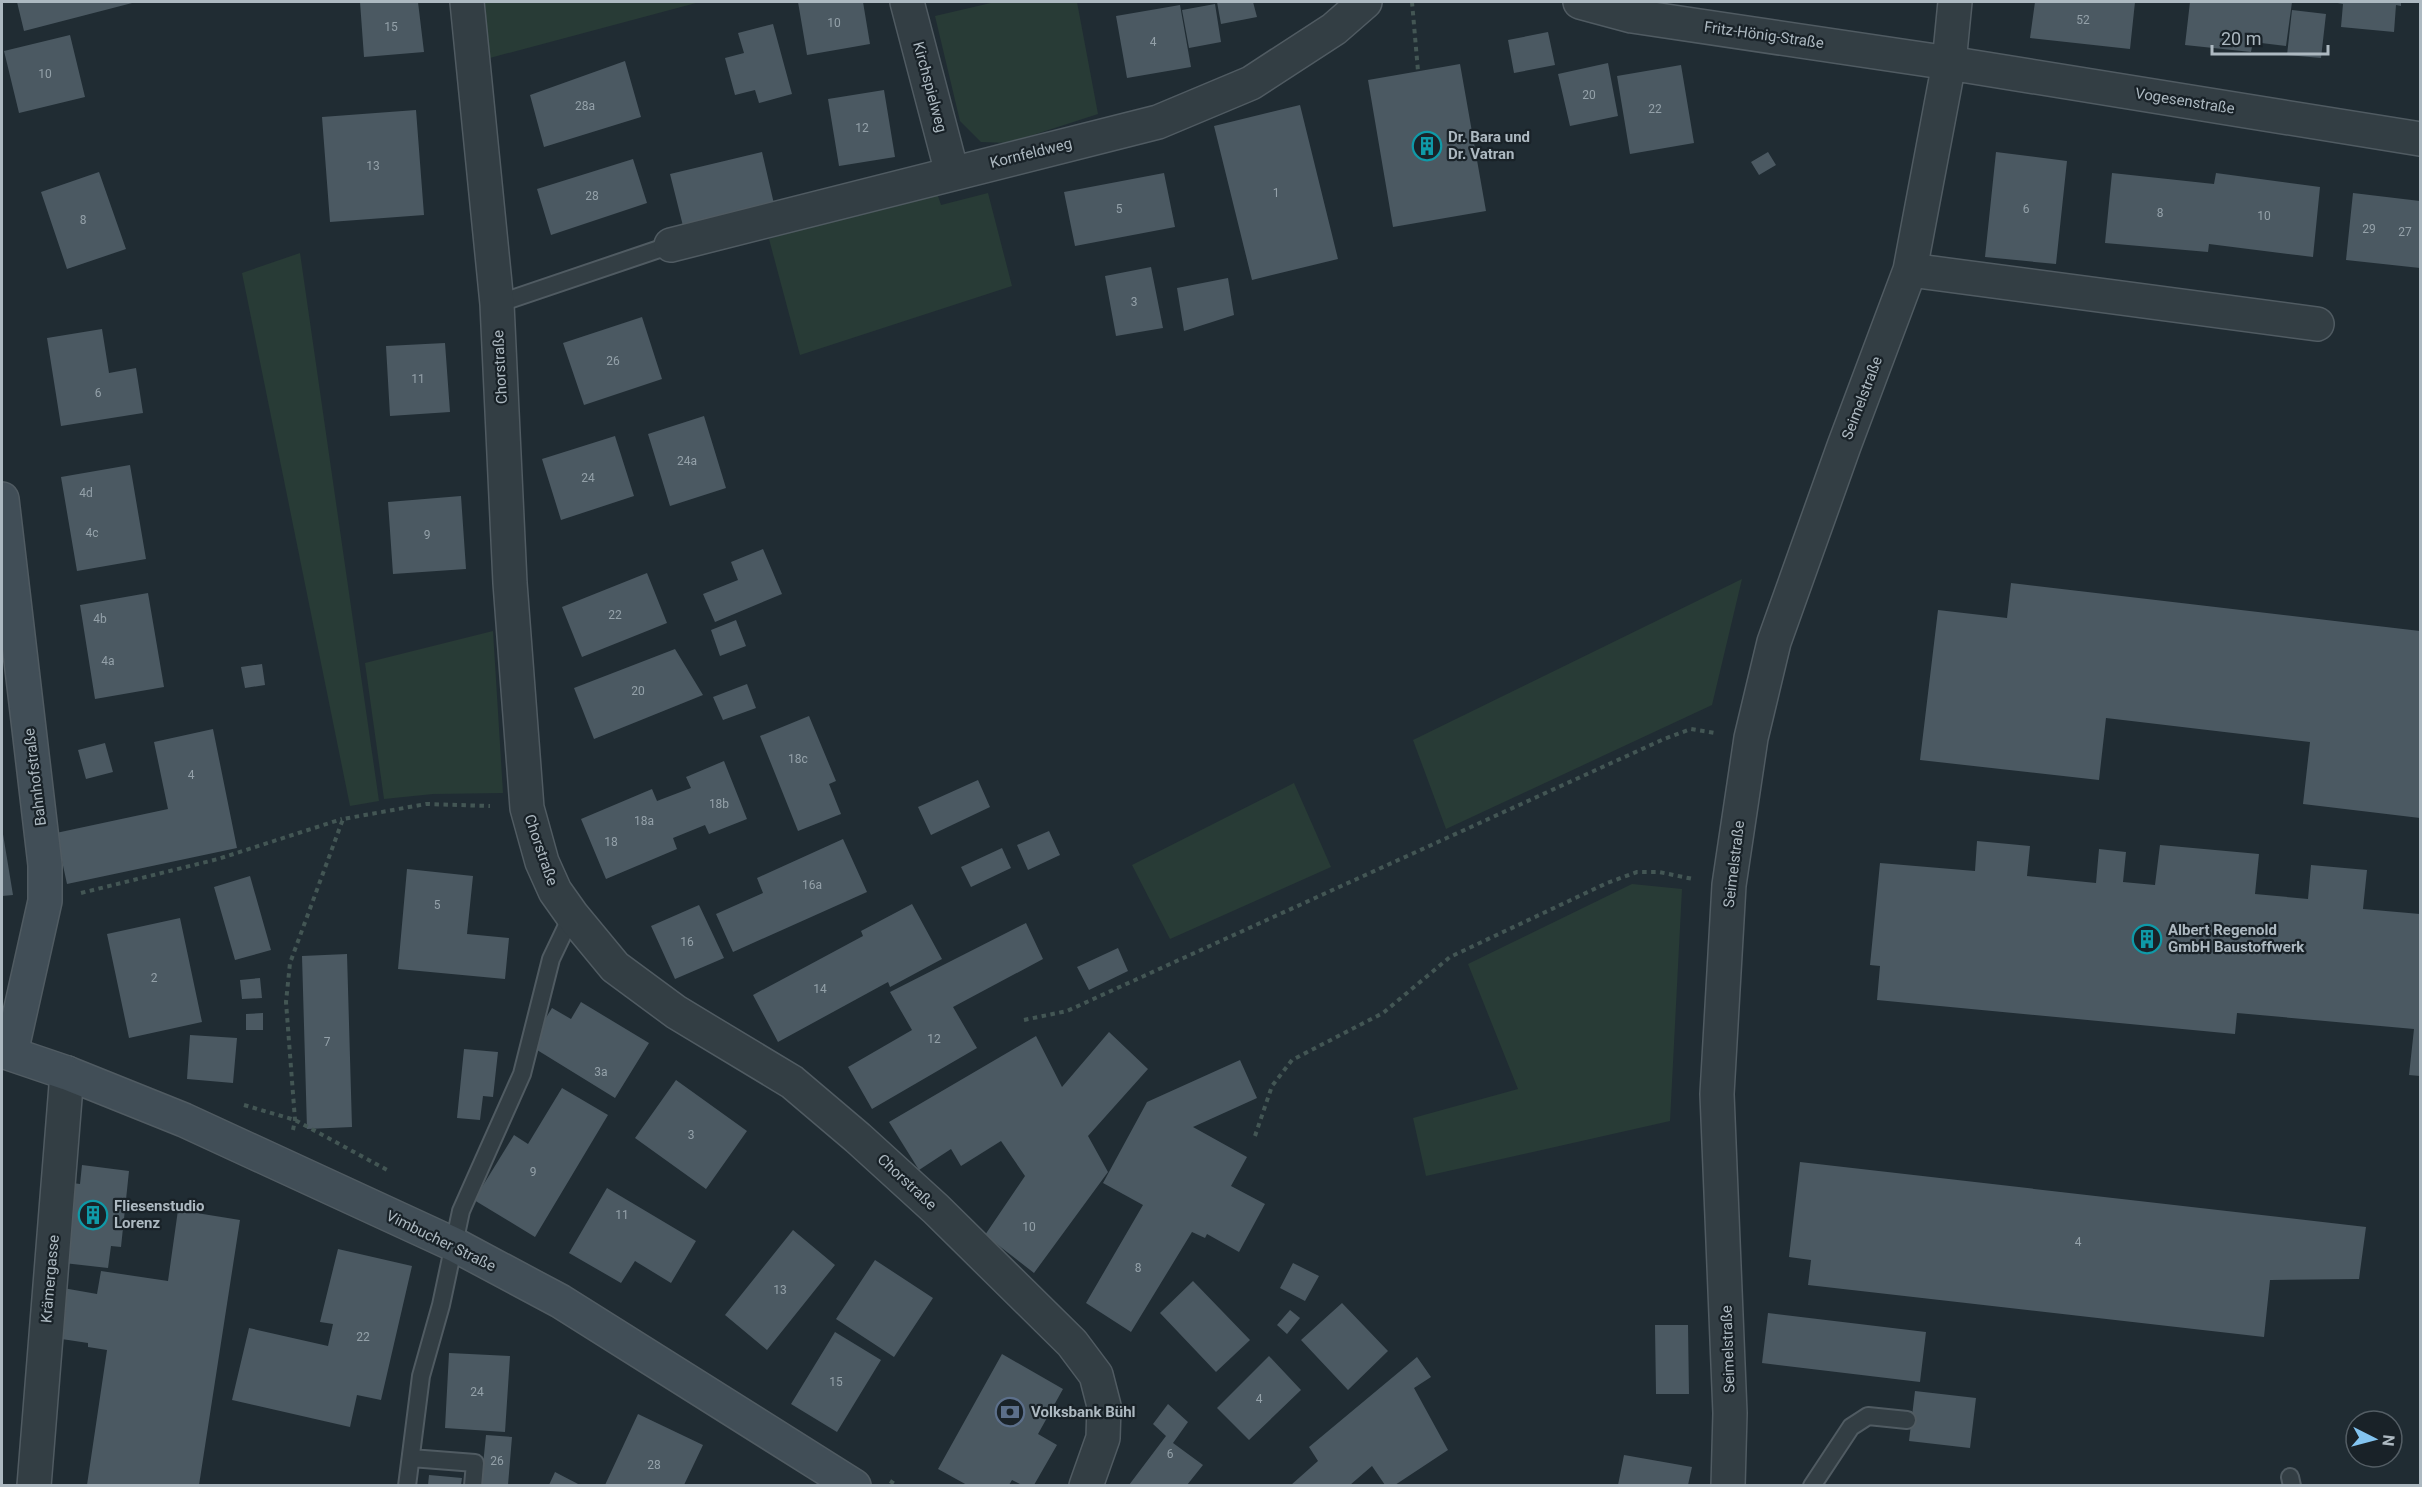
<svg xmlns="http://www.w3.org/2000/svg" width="2422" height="1487" viewBox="0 0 2422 1487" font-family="Roboto,sans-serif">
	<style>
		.green { fill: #283b36 }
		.building { fill: #4b5962 }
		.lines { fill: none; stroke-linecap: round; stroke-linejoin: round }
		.lane-casing { stroke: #505b62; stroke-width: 20 }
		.street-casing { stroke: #505b62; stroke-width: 36 }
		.secondary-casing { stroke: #505b62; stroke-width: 36 }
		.path { stroke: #435654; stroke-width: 4; stroke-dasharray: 4.5 4.5; stroke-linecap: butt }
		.lane { stroke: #333e44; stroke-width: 16 }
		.street { stroke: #333e44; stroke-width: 33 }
		.secondary { stroke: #414e57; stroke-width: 33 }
		.labels { text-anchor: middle; stroke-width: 4.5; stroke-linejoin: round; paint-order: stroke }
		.number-label { font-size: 12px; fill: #94a1a9 }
		.street-label { font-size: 15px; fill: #adb9c1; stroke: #192228 }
		.poi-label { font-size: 15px; font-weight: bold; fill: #adb9c1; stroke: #192228; text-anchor: start }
	</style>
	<rect width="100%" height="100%" fill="#202c33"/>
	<path class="green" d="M479,2H695L696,3L486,59Z
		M995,2H1077L1098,114L1008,143L981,142L960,121L935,16Z
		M935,187L941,205L988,193L1012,286L800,355L769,239Z
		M300,253L379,801L350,806L242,273Z
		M1742,579L1712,705L1446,829L1413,740Z
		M493,631L503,793L433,794L384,799L365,663Z
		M1294,783L1331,867L1170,939L1132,865Z
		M1632,884L1682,889L1670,1121L1426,1176L1413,1118L1518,1089L1468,964Z"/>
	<path class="building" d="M17,2H136L24,31Z
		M360,2H418L424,52L364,57Z
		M798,2H863L870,44L807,55Z
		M1217,2H1253L1257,17L1221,24Z
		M2035,2H2135L2130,49L2030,38Z
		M2190,2H2292L2286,46L2253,42L2251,52L2185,45Z
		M2332,2H2401V6L2396,5L2394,32L2341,27L2343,4Z
		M1215,4L1221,42L1189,48L1182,10Z
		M1180,5L1191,67L1127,78L1116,16Z
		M2292,10L2326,14L2321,58L2287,55Z
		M773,24L792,94L759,103L755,90L735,95L725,58L744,53L738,33Z
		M1548,32L1555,65L1514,73L1508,40Z
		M70,35L85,97L19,113L4,51Z
		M625,61L641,117L544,147L530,95Z
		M1608,63L1618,116L1570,126L1558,74Z
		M1460,64L1486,211L1393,227L1368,80Z
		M1681,65L1694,143L1630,154L1617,76Z
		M884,90L895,157L839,166L828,99Z
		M1300,105L1338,259L1252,280L1214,126Z
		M416,110L424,215L330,222L322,117Z
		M762,152L774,204L683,226L670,174Z
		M1768,152L1776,165L1759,175L1751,162Z
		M1996,152L2067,161L2056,264L1985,257Z
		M633,159L647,203L551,235L537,189Z
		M99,172L126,249L67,269L41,192Z
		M1164,173L1175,227L1075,246L1064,192Z
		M2112,173L2214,184L2216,173L2320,187L2313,257L2209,244L2208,252L2105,243Z
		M2353,193L2420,201V268L2346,260Z
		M1151,267L1163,328L1116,336L1105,276Z
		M1228,278L1234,315L1184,331L1177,288Z
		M642,317L662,379L584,405L563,343Z
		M102,329L109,373L136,368L143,413L61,426L47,338Z
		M445,343L450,412L390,416L386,346Z
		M704,416L726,488L670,506L648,434Z
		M615,436L634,496L561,520L542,459Z
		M130,465L146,559L77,571L61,477Z
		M461,496L466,569L393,574L388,502Z
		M763,549L782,594L715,622L703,594L738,580L731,562Z
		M647,573L667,623L582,657L562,607Z
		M2011,583L2420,631V818L2303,804L2310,742L2106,718L2099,780L1920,760L1938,610L2007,618Z
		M148,593L164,687L95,699L80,605Z
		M736,620L746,646L720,656L711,630Z
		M675,649L703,695L594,739L574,688Z
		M262,664L265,685L245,688L241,667Z
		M747,684L756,708L723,720L713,697Z
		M809,716L836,781L829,784L841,814L798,831L760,736Z
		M213,729L237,848L67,884L56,833L168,809L154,742Z
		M105,743L113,772L86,779L78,750Z
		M724,761L747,819L709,834L705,825L673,838L677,849L606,879L581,819L652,789L657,801L691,788L686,777Z
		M978,780L990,807L931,835L918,807Z
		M2,828L13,895L2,896Z
		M1049,831L1060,855L1028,870L1017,845Z
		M843,839L867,892L733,952L716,914L763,893L757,878Z
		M1977,841L2030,846L2027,876L2096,883L2099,849L2126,852L2123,882L2155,885L2160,845L2259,854L2255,894L2308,899L2311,865L2367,870L2363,909L2420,914V1076L2409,1075L2414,1029L2237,1013L2235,1034L1877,1000L1880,966L1870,965L1880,863L1975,871Z
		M1002,848L1011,868L971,887L961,867Z
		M407,869L473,876L467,934L509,938L505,979L398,969Z
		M250,876L271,950L235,960L214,887Z
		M912,904L942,959L890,987L888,982L778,1042L753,995L863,936L861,931Z
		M699,905L724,958L675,979L651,926Z
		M180,918L202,1022L129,1038L107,934Z
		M1026,923L1043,959L953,1007L977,1048L872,1109L848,1067L912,1030L890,992Z
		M1118,948L1128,971L1089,990L1077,967Z
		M347,954L352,1127L307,1129L302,956Z
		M260,978L262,998L242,999L240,980Z
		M581,1002L649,1043L615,1098L529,1045L552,1008L571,1019Z
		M263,1013V1030H246V1014Z
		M1109,1032L1148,1069L1088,1136L1108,1172L1034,1273L985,1235L1025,1176L1001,1141L961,1166L951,1149L919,1170L889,1122L1036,1036L1062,1087Z
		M190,1035L237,1038L233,1083L187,1079Z
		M464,1049L498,1052L493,1097L483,1096L480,1120L457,1118Z
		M1240,1060L1257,1098L1193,1127L1247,1157L1231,1186L1265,1204L1239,1252L1207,1234L1205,1238L1192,1232L1131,1332L1086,1303L1143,1205L1103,1183L1147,1102Z
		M676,1080L747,1131L706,1189L635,1138Z
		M562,1088L608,1115L535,1237L474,1200L514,1135L528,1144Z
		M1800,1162L2366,1227L2359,1279L2270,1280L2264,1337L1808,1285L1811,1260L1789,1257Z
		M82,1165L129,1171L121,1247L111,1246L108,1268L55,1262L65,1182L80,1184Z
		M607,1188L696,1241L671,1283L635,1261L621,1283L569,1253Z
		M178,1210L240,1220L199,1485H87L107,1350L88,1347V1343L55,1338L63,1288L97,1294L101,1271L168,1281Z
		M793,1230L835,1265L767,1350L725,1315Z
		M338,1249L412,1266L381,1400L357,1395L350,1427L232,1400L249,1328L328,1346L333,1324L320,1322Z
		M875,1260L933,1298L894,1357L836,1319Z
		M1293,1263L1319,1276L1305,1301L1280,1288Z
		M1193,1281L1250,1340L1216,1372L1160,1313Z
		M1342,1303L1388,1351L1348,1390L1301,1340Z
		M1290,1310L1300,1318L1287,1334L1277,1325Z
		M1768,1313L1926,1332L1920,1382L1762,1363Z
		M1655,1325H1688L1689,1394H1656Z
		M835,1332L881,1360L837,1432L791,1404Z
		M449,1353L510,1356L505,1432L445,1428Z
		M1002,1354L1063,1389L1038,1434L1057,1445L1034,1485H1022L1012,1480L1009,1485H967L938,1469Z
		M1269,1356L1301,1390L1249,1440L1217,1408Z
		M1417,1357L1431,1377L1414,1388L1448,1450L1395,1485H1385L1372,1466L1350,1485H1291L1318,1461L1309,1447Z
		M1915,1391L1976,1398L1970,1448L1909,1441Z
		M1168,1404L1188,1422L1173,1443L1203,1465L1187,1485H1129L1166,1436L1153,1424Z
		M638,1414L703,1445L684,1485H605Z
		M486,1435L512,1437L508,1485H481Z
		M1624,1455L1692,1467L1688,1485H1618Z
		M555,1472L580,1485H549Z
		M429,1475L462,1478L461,1485H428Z"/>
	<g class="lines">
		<g class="lane-casing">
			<path id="lane" d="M497,304L671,245
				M411,1458L475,1463L473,1486
				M2290,1477L2292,1486
				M407,1486L421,1376L441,1305L461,1211L522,1074L551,959L572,915
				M1812,1486L1851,1427L1868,1416L1907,1420"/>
		</g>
		<g class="street-casing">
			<path id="street" d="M467,2L497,304L510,583L527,808L542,862L555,891L572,915L615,967L676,1012L792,1082L858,1138L936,1209L1072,1343L1096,1375L1104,1406L1103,1438L1086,1486
				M907,2L952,173
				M1580,2L1632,16L1949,63L2420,139
				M671,245L1158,122L1251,83L1334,29L1365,2
				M1910,270L2317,324
				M34,1486L67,1073
				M1728,1486L1730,1413L1717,1094L1729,885L1751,738L1774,642L1844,446L1910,270L1949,63L1955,2"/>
		</g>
		<g class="secondary-casing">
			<path id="secondary" d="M2,499L45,865V901L11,1053
				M2,1051L67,1073L184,1120L455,1245L560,1301L854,1486"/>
		</g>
		<path class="path" d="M1412,2L1418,71
			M81,893L218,859L342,819
			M1024,1020L1067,1011L1664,739L1691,729L1715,733
			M244,1105L295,1120L389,1171
			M293,1130L295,1120L286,1002L290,963L343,819L426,804L490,806
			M1255,1136L1272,1086L1292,1060L1383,1013L1450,957L1607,883L1637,872H1659L1693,879
			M890,1481L898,1486"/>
		<use href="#lane" class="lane"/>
		<use href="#street" class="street"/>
		<use href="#secondary" class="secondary"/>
	</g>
	<defs>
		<g id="building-ring" transform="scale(1.5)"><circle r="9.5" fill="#192228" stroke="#0f9aa8" stroke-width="1.5"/><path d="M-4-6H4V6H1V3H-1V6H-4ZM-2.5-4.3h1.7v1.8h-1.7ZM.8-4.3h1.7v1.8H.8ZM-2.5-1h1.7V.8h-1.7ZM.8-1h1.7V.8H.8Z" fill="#0f9aa8"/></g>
		<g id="bank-ring" transform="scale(1.5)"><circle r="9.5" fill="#192228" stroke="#5c6f8a" stroke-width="1.5"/><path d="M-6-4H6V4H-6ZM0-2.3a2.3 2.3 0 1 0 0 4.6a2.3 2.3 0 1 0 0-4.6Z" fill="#5c6f8a"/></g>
	</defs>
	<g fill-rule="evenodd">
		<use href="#building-ring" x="1427" y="146"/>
		<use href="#building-ring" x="2147" y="939"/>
		<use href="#building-ring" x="93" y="1215"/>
		<use href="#bank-ring" x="1010" y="1412"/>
	</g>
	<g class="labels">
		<g class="number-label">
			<text x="2083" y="24">52</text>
			<text x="834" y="27">10</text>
			<text x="391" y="31">15</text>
			<text x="1153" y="46">4</text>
			<text x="45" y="78">10</text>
			<text x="1589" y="99">20</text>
			<text x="585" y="110">28a</text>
			<text x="1655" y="113">22</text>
			<text x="862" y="132">12</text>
			<text x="373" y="170">13</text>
			<text x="1276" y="197">1</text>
			<text x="592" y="200">28</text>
			<text x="1119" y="213">5</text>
			<text x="2026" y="213">6</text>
			<text x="2160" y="217">8</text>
			<text x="2264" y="220">10</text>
			<text x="83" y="224">8</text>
			<text x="2369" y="233">29</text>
			<text x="2405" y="236">27</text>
			<text x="1134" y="306">3</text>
			<text x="613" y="365">26</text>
			<text x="418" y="383">11</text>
			<text x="98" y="397">6</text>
			<text x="687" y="465">24a</text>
			<text x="588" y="482">24</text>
			<text x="86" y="497">4d</text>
			<text x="92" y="537">4c</text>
			<text x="427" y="539">9</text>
			<text x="615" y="619">22</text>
			<text x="100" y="623">4b</text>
			<text x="108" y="665">4a</text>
			<text x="638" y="695">20</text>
			<text x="798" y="763">18c</text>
			<text x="191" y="779">4</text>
			<text x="719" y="808">18b</text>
			<text x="644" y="825">18a</text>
			<text x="611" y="846">18</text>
			<text x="812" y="889">16a</text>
			<text x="437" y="909">5</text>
			<text x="687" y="946">16</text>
			<text x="154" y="982">2</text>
			<text x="820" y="993">14</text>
			<text x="934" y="1043">12</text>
			<text x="327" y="1046">7</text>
			<text x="601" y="1076">3a</text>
			<text x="691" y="1139">3</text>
			<text x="533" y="1176">9</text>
			<text x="622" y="1219">11</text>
			<text x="1029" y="1231">10</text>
			<text x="2078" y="1246">4</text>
			<text x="1138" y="1272">8</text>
			<text x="780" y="1294">13</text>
			<text x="363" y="1341">22</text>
			<text x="836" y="1386">15</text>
			<text x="477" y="1396">24</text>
			<text x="1259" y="1403">4</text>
			<text x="1170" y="1458">6</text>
			<text x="497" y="1465">26</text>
			<text x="654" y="1469">28</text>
		</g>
		<g class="street-label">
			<text transform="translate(1764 35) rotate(8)" y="5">Fritz-Hönig-Straße</text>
			<text transform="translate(930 87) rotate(75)" y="5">Kirchspielweg</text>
			<text transform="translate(2185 101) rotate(9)" y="5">Vogesenstraße</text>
			<text transform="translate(1031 153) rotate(-14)" y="5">Kornfeldweg</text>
			<text transform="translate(500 367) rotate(-93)" y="5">Chorstraße</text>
			<text transform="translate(1862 398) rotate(-69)" y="5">Seimelstraße</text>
			<text transform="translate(35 777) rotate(-97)" y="5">Bahnhofstraße</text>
			<text transform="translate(541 850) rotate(71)" y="5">Chorstraße</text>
			<text transform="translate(1734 864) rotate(-83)" y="5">Seimelstraße</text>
			<text transform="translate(907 1182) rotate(43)" y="5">Chorstraße</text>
			<text transform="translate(441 1241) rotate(26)" y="5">Vimbucher Straße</text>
			<text transform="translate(50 1279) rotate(-85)" y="5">Krämergasse</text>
			<text transform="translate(1728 1349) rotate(-92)" y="5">Seimelstraße</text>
		</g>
		<g class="poi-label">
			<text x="1448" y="142">Dr. Bara und<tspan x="1448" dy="17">Dr. Vatran</tspan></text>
			<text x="2168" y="935">Albert Regenold<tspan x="2168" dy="17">GmbH Baustoffwerk</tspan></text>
			<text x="114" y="1211">Fliesenstudio<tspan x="114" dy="17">Lorenz</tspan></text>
			<text x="1031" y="1417">Volksbank Bühl</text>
		</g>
	</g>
	<rect width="2422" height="1487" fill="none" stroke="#adb9c1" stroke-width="6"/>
	<g transform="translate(2374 1439) rotate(96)"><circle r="28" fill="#192228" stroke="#545e65" stroke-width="1.5"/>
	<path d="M0-4.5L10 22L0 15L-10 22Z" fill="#83c4f0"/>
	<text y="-9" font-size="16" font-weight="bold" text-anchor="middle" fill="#adb9c1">N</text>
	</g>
	<path d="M2212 45v9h116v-9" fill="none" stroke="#adb9c1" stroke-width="3"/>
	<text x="2221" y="45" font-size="18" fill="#adb9c1" stroke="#192228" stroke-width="4.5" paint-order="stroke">20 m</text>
</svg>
